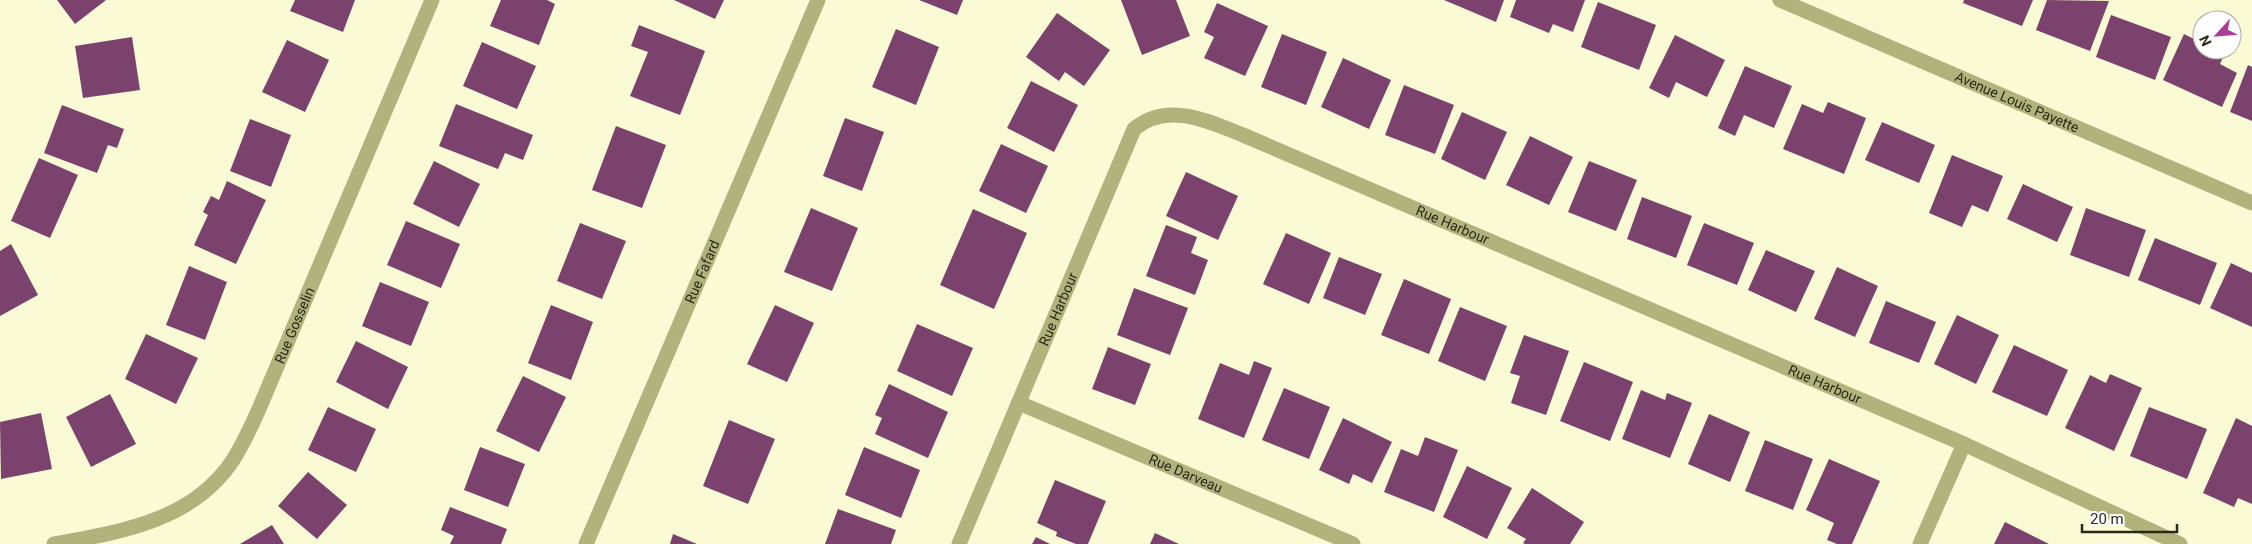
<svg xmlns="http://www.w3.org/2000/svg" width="2252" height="544" viewBox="0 0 2252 544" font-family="Roboto,sans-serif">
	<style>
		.building { fill: #7b426e }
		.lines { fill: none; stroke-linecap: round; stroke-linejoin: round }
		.minor { stroke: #b2b27d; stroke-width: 15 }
		.labels { text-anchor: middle; stroke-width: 5; stroke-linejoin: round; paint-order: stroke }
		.street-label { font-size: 14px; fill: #2a2a1b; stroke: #fff }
	</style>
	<rect width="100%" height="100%" fill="#fafbd4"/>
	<path class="building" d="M57,0H106L75,24Z
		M295,0H355L343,32L290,11Z
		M501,0H547L555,4L539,45L490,26Z
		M674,0H724L715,19Z
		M919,0H963L957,15Z
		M1121,0H1176L1190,36L1142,55Z
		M1444,0H1504L1496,22Z
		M1516,0H1585L1573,32L1553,24L1549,33L1510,17Z
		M1964,0H2033L2022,26L1963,3Z
		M2047,0L2109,1L2090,51L2036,30Z
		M1598,2L1656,25L1639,70L1581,47Z
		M1217,3L1268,26L1245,76L1204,58L1214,37L1204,32Z
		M1057,13L1110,50L1084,86L1065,72L1059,81L1026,57Z
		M2111,15L2171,37L2155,80L2096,57Z
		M639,25L705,51L680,115L630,96L648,52L631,46Z
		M896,29L939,47L916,105L872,87Z
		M1282,34L1327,52L1306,105L1261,87Z
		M2184,34L2202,43V50H2218L2225,53L2220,64L2237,73L2222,107L2163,80Z
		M1675,35L1725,60L1707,97L1676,82L1669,98L1649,88Z
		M132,37L140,90L83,98L75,46Z
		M287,40L329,60L305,112L262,92Z
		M482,42L536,66L517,109L463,86Z
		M1343,58L1391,80L1369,129L1321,107Z
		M2248,65L2252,67V121L2230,112Z
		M1745,66L1792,86L1774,128L1744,115L1735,136L1718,128Z
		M1031,81L1078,105L1054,152L1007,128Z
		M1404,85L1454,105L1435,154L1385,135Z
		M1828,102L1866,118L1844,174L1783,149L1802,104L1823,113Z
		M456,104L533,135L523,160L505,153L498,169L439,146Z
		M62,105L124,129L117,148L108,145L97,173L44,153Z
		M1462,112L1507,132L1485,180L1441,159Z
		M845,118L884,132L862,191L823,176Z
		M250,119L291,135L271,187L230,171Z
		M1882,122L1935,145L1919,183L1865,160Z
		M616,126L666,145L642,208L592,190Z
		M1530,136L1573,157L1549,205L1506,185Z
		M1001,144L1048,166L1026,213L979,191Z
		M1952,155L2003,176L1988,212L1972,205L1962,227L1929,213Z
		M39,158L78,175L50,238L11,221Z
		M434,161L480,184L459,227L413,204Z
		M1589,161L1637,180L1616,231L1568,212Z
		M1186,172L1238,196L1218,240L1166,216Z
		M227,181L266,200L236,264L194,245L208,215L203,212L211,196L219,200Z
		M2023,184L2073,207L2057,242L2007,219Z
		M1642,197L1692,216L1676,258L1627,239Z
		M811,208L858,228L832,291L784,272Z
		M2086,208L2146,230L2129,277L2070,255Z
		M973,209L1027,233L994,309L940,285Z
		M406,221L460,244L441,288L387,265Z
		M580,223L626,241L602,299L557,281Z
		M1704,223L1754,243L1737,285L1687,265Z
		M1166,225L1197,237L1191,253L1208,260L1195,295L1146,276Z
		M1286,233L1331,253L1309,304L1263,284Z
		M2155,238L2217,263L2200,305L2138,280Z
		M11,244L38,295L0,316V251Z
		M1766,250L1815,271L1796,312L1748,290Z
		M1339,257L1382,274L1365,315L1323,298Z
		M2231,263L2252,273V327L2210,308Z
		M189,266L227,282L205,340L166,325Z
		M1837,267L1878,286L1855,337L1814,319Z
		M1404,279L1451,299L1429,354L1381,335Z
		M380,282L429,302L411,346L362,326Z
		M1134,288L1188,308L1170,355L1117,335Z
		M1886,301L1936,322L1919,363L1869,343Z
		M551,305L593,322L571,380L528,363Z
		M775,305L814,323L787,382L747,364Z
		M1460,307L1507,326L1485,381L1438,361Z
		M1957,315L1999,335L1976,384L1934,364Z
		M917,324L973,348L952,396L897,371Z
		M146,334L198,358L176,404L125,379Z
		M1524,335L1569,351L1546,415L1511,403L1520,376L1510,373Z
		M356,341L408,367L388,409L336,382Z
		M2014,345L2068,370L2047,416L1992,392Z
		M1108,347L1151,364L1135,405L1092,389Z
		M1254,361L1272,368L1244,438L1198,419L1220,363L1249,375Z
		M1584,362L1633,382L1610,441L1560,421Z
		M2110,374L2142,388L2114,451L2065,428L2090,375L2106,383Z
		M523,376L566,397L539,452L496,431Z
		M889,384L948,412L928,458L875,434L882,418L875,415Z
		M1284,388L1330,407L1309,459L1262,440Z
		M1641,390L1665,400L1667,393L1692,403L1670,458L1622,439Z
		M110,394L136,444L91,467L66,417Z
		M328,407L376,429L356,472L308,450Z
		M2149,407L2207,429L2187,479L2130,456Z
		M41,413L52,469L1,479L0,422Z
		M1709,414L1750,432L1730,482L1688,464Z
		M1343,418L1392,442L1372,483L1353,474L1349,484L1319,470Z
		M2236,418L2252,426V504L2238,498L2234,507L2203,493Z
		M729,420L775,439L748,504L703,486Z
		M1425,437L1458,450L1434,512L1384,492L1401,449L1418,456Z
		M1765,440L1813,459L1793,510L1745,491Z
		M480,447L525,464L508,507L464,490Z
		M864,447L920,470L901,518L845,495Z
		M1829,459L1880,481L1852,544H1837L1827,540L1834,523L1806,510Z
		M1467,466L1512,488L1487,539L1443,517Z
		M308,472L347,505L317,539L278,506Z
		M1055,480L1106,501L1088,544H1076L1056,536L1057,532L1037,523Z
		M1532,488L1584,522L1570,544H1525L1523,543L1526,539L1507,528Z
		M450,507L507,529L501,544H450L454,536L441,530Z
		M838,509L896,530L891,544H825Z
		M2005,522L2049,544H1994Z
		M272,525L284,544H240Z
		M1155,533L1179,544H1150Z
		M673,534L697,544H670Z
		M1036,537L1050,544H1032Z"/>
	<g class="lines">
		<g class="minor">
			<path id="s1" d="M1780,0L2252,203"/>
			<path id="s2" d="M1019,403L1353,544"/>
			<path id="s3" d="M54,544C120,532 193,521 233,460C243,444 251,427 259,409L432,0"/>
			<path id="s4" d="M586,544L818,0"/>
			<path id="s5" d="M959,544L1134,129C1167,101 1208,121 1243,135L1964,444L2180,544"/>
			<path d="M1920,544L1964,444"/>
		</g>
	</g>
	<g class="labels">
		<g class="street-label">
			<text dy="5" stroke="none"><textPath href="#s1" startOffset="258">Avenue Louis Payette</textPath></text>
			<text dy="5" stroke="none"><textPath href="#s5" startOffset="794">Rue Harbour</textPath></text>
			<text dy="5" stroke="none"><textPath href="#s4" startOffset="296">Rue Fafard</textPath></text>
			<text dy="5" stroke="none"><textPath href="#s5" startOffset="255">Rue Harbour</textPath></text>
			<text dy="5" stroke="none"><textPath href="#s3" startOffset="352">Rue Gosselin</textPath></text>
			<text dy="5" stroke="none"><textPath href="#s5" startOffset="1199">Rue Harbour</textPath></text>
			<text dy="5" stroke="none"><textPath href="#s2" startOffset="181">Rue Darveau</textPath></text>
		</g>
	</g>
	<g transform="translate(2217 35) rotate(244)"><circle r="24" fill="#ffffff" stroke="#aaaaa4"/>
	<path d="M0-4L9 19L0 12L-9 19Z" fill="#ad3c98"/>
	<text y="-8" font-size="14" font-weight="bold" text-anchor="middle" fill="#2a2a1b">N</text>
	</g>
	<path d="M2082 524v8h95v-8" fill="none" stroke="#2a2a1b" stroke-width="2.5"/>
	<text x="2090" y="524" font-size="15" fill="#2a2a1b" stroke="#ffffff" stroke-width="4" paint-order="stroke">20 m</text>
</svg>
